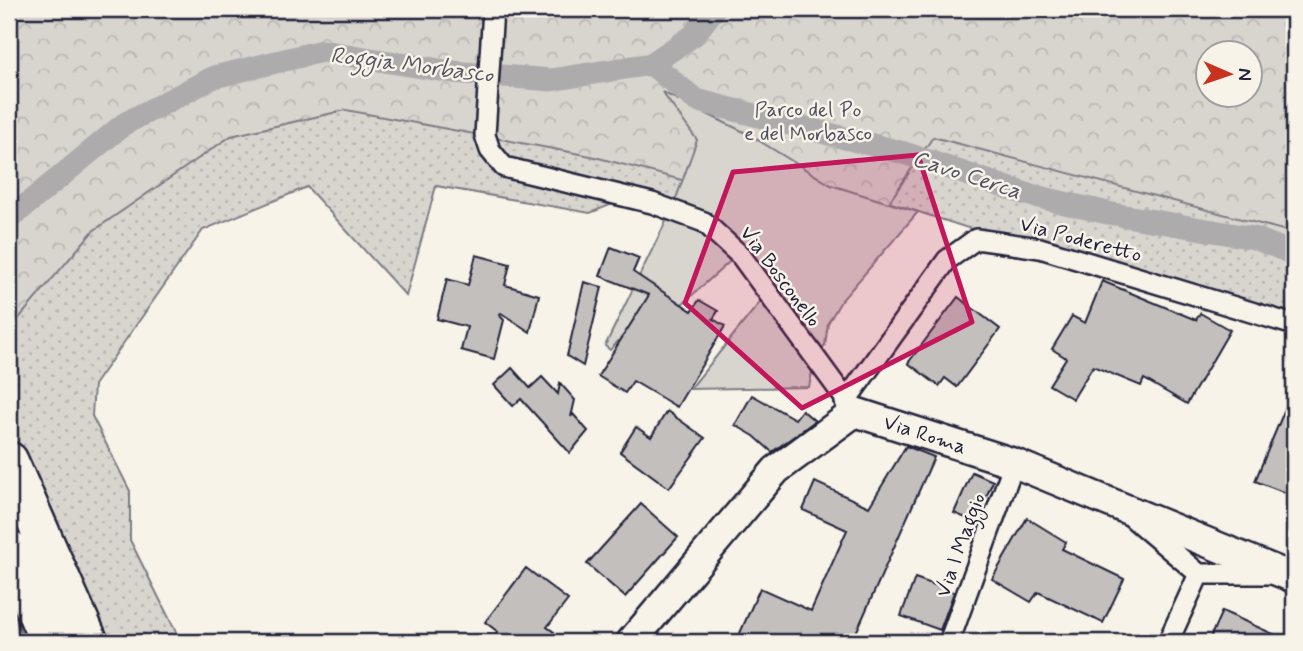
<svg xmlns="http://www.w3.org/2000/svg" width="1303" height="651" viewBox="0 0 1303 651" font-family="Mynerve,sans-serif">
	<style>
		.grass { fill: url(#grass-dots); stroke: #7d7c85; stroke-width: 2 }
		.park { fill: url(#park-crowns); stroke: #7d7c85; stroke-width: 2; fill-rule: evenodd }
		.garden { fill: #d8d5cf; stroke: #7d7c85; stroke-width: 2 }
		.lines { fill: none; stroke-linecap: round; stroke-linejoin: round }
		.canal { stroke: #aeabad; stroke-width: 23 }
		.building { fill: #c2bfbd; stroke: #22223b; stroke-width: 2 }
		.street-casing { stroke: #22223b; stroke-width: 24 }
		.secondary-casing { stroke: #22223b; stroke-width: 33 }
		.highway-casing { stroke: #22223b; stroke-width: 42 }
		.street { stroke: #f7f3e8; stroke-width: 19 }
		.secondary { stroke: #f7f3e8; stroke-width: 28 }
		.highway { stroke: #f7f3e8; stroke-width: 37 }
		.marked { fill: #c2185b; fill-opacity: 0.2; stroke: #c2185b; stroke-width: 5; stroke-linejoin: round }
		.labels { text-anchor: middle; stroke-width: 5; stroke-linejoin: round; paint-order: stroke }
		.park-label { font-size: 21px; fill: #504f60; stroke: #f7f3e8 }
		.street-label { font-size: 21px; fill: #22223b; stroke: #f7f3e8 }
		.water-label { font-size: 23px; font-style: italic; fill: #535263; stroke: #f7f3e8 }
	</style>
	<defs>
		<pattern id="grass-dots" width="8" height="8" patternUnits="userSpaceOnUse" patternTransform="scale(1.75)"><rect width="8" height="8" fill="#d8d5cf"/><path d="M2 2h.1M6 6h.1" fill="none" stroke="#b9b7b3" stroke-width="1.8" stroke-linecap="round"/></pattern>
		<pattern id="park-crowns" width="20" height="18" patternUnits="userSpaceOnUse" patternTransform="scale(1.75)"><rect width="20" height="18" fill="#d8d5cf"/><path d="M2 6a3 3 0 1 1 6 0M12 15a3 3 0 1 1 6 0" fill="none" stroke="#b9b7b3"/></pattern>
	</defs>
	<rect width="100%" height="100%" fill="#f7f3e8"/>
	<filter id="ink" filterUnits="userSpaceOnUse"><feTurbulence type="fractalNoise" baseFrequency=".0143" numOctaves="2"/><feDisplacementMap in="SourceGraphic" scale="14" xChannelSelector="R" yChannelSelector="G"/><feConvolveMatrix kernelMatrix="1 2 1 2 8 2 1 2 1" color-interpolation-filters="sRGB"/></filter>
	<g filter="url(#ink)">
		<path class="grass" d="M9,9L1294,176V327L1020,245L698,140L673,207L625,199L590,213L436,186L406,296L307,187L203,230L94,385L92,416L130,491V540L181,642H107L9,426Z
			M9,605L25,642H9Z"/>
		<path class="park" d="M9,9H1294V233L933,137L810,320L720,190L591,156L346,110L231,136L93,231L9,330ZM1208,52H1250V94H1208Z"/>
		<path class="garden" d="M662,92L748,134L831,185L918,212L841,301L828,323L825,345L815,357L809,387L690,389L765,296L736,256L681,305L663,292L610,350L605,346L673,207L697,140Z"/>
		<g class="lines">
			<path class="canal" d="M651,64L696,100L904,153L1026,194L1108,213L1254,238L1294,254
				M9,219L124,124L214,77L322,51L452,72L551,80L651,64L694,35L714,9"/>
		</g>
		<path class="building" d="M611,247L639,258L633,272L692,311L699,300L718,311L713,319L725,326L677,407L633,381L625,393L598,376L649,295L600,276Z
			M476,255L510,264L505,285L539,295L530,332L501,313L499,315L504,320L494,359L461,350L467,327L437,319L447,279L468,285Z
			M1102,281L1196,320L1200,313L1230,330L1187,404L1144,379L1141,386L1093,366L1073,399L1049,385L1066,358L1052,349L1072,316L1085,323Z
			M584,282L602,287L583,366L567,356Z
			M958,297L1000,329L957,387L945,378L939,386L908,363Z
			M512,368L530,388L542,377L558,394L560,383L575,400L571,417L573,414L588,431L570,453L521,399L513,406L494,385Z
			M1294,387V478L1288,494L1255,481Z
			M752,395L795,419L802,410L815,421L772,452L754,436L735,425Z
			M667,411L705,438L669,488L620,452L636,427L651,437Z
			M906,446L934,457L852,642H736L760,588L811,611L847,530L803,510L815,482L869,507Z
			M972,472L993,481L975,522L954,513Z
			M641,504L678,537L625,597L587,564Z
			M1027,518L1066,542L1062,549L1124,579L1103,623L1038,592L1031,602L992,579Z
			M526,568L568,600L547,627L554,632L545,642H490L498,632L485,622Z
			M915,578L954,592L940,630L901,616Z
			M1222,611L1291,642H1208Z"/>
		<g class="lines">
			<g class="street-casing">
				<path id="street" d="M493,9L485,135L490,150L504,167L652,203L704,222L741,256L855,412
					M845,402L947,260L976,239L1040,248L1294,325
					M1133,518L1199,574
					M949,642L1014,463
					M1168,642L1199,574H1272"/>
			</g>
			<g class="secondary-casing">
				<path id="secondary" d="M631,642L776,470L855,412L1014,463L1294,578"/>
			</g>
			<g class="highway-casing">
				<path id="highway" d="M9,461L89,642
					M9,549L49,642"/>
			</g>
			<use href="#street" class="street"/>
			<use href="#secondary" class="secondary"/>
			<use href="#highway" class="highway"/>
		</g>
	</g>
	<path class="marked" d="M918,155L972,322L802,408L685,303L733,172Z"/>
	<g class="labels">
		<g class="park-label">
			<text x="808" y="116">Parco del Po<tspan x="808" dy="24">e del Morbasco</tspan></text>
		</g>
		<g class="street-label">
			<text transform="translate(1081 239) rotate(15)" y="7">Via Poderetto</text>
			<text transform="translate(781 276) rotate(53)" y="7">Via Bosconello</text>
			<text transform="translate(925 434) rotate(18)" y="7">Via Roma</text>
			<text transform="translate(960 545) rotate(-70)" y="7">Via I Maggio</text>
		</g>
		<g class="water-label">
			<text transform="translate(412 64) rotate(7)" y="8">Roggia Morbasco</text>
			<text transform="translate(967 174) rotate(18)" y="8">Cavo Cerca</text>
		</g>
	</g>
	<rect width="1303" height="651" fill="none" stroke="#f7f3e8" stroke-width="35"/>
	<rect x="18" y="18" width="1268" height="616" fill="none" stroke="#22223b" stroke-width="2.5" filter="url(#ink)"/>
	<g transform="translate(1229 74) rotate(92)"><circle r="33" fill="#f7f3e8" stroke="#a29fa3" stroke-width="2"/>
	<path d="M0-5L12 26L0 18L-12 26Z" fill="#c8321e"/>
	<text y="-10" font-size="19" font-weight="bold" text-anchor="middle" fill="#22223b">N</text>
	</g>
</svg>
